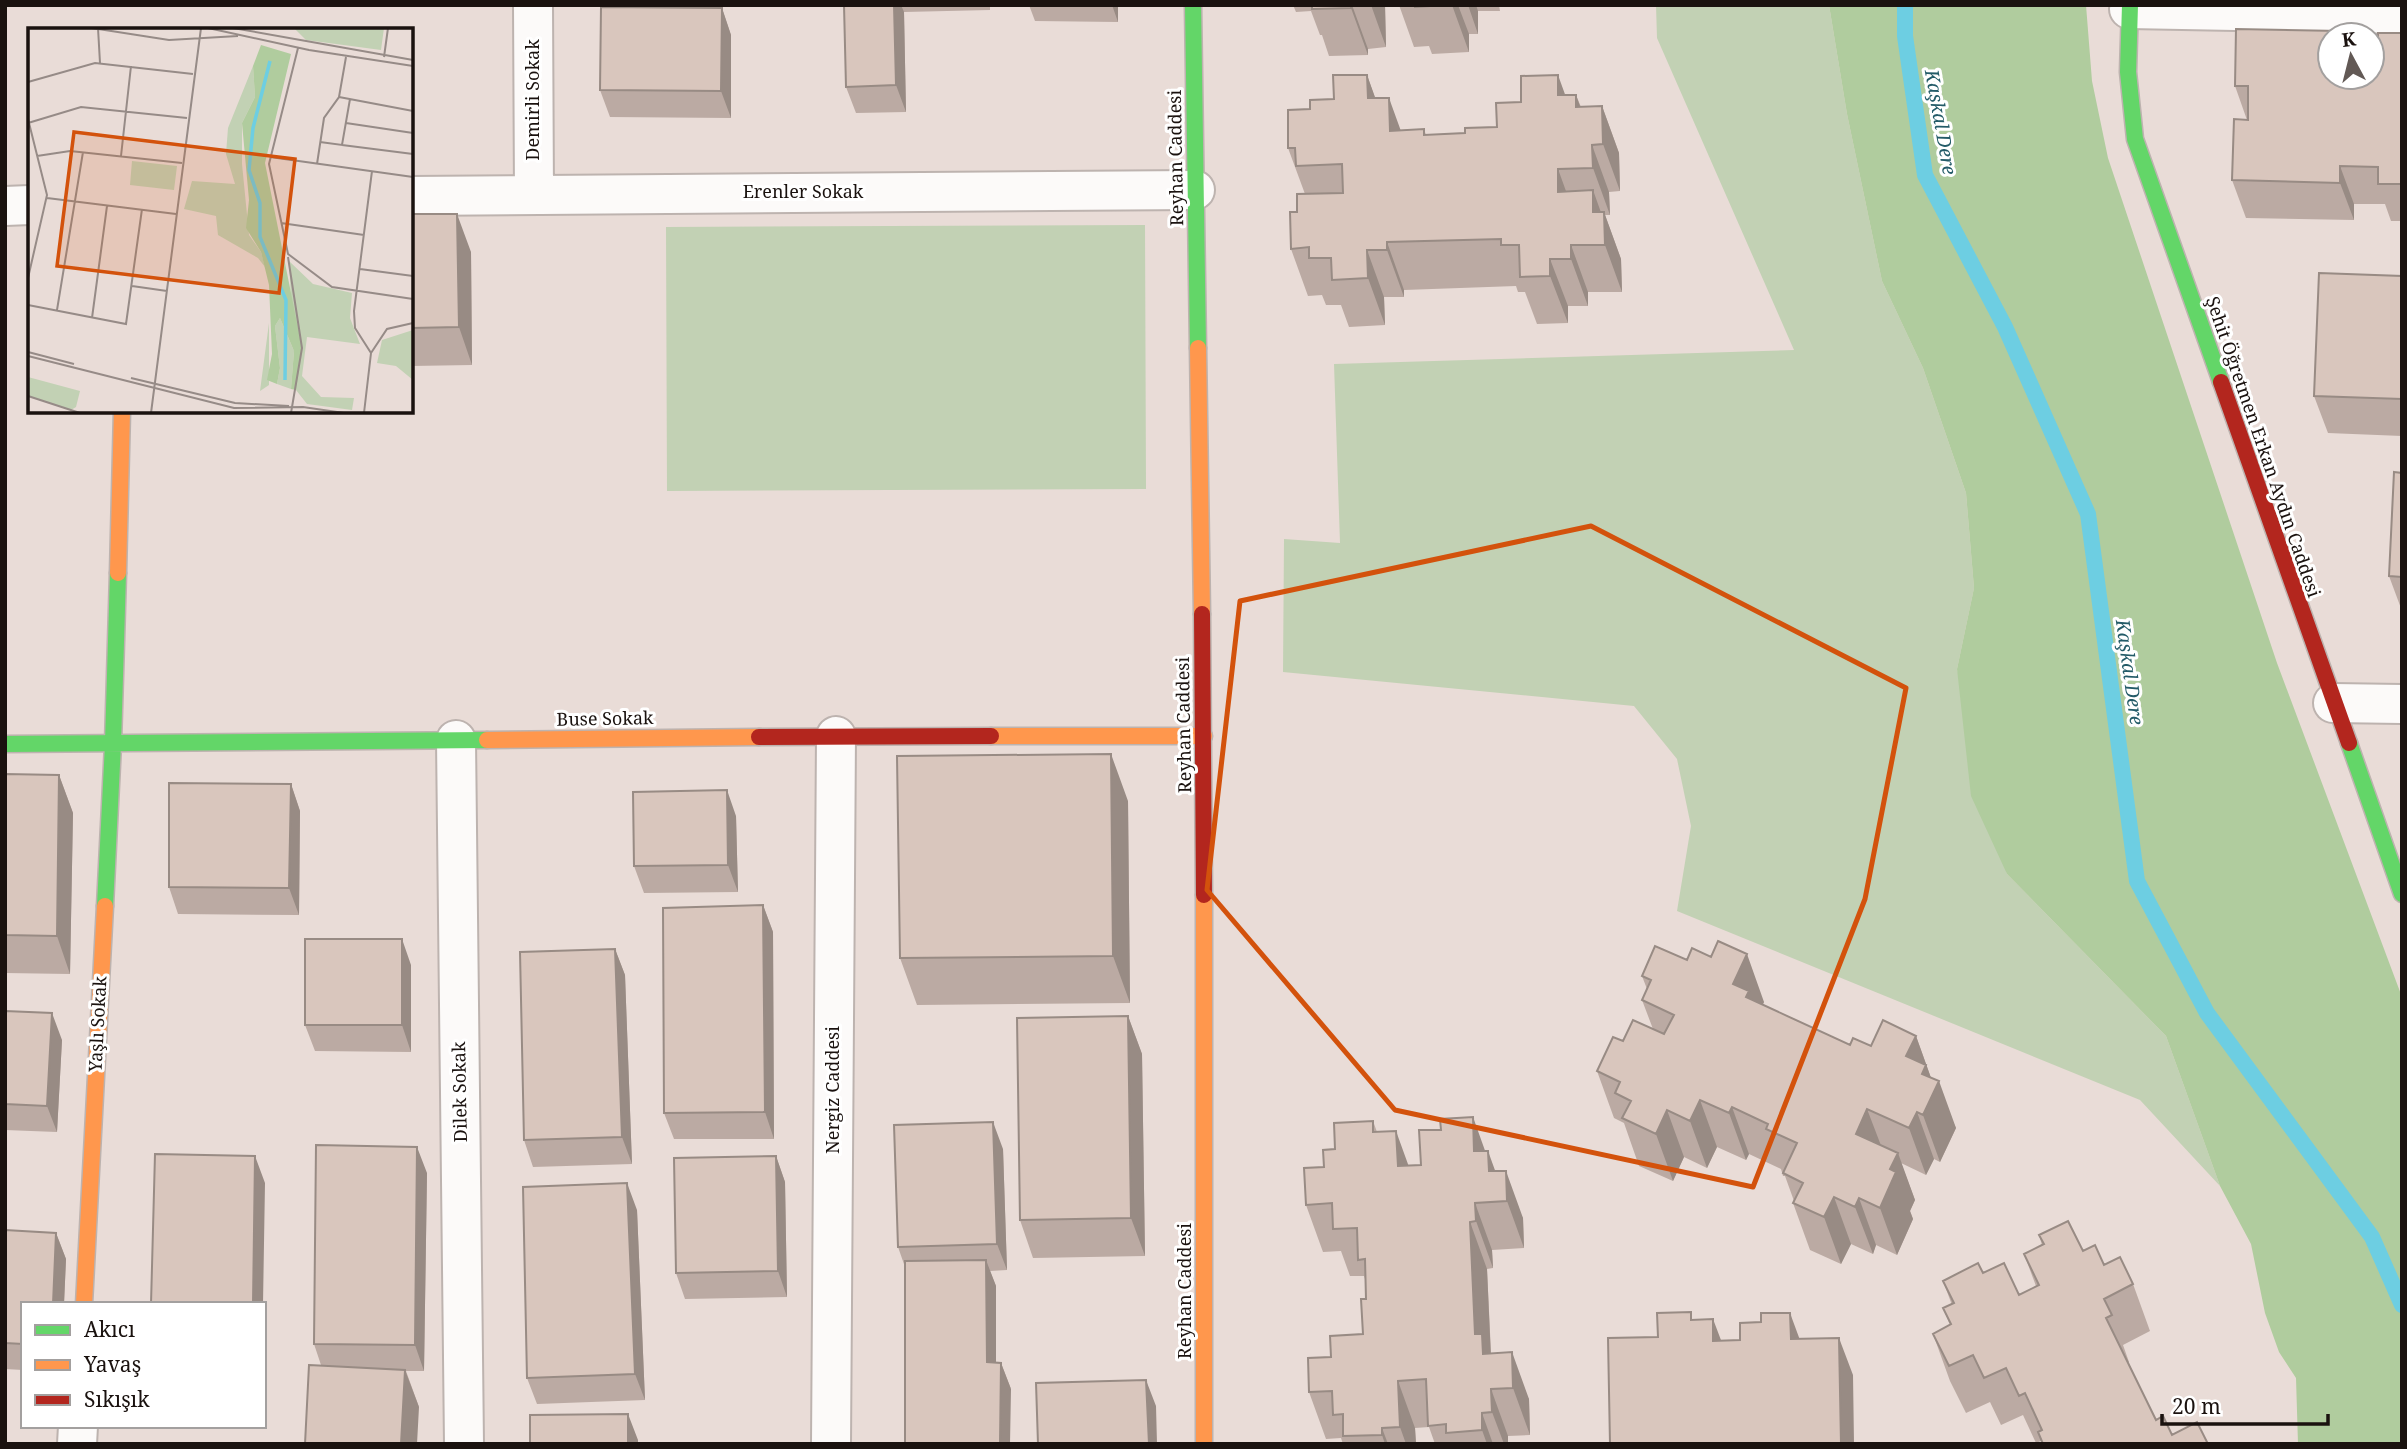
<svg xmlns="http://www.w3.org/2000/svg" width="2407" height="1449" viewBox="0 0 2407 1449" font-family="'Noto Serif',serif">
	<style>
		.green { fill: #c2d1b4 }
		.forest { fill: #b0cc9e }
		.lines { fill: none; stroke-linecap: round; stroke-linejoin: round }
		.stream { stroke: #6dcee2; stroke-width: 16 }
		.street-casing { stroke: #bdb3af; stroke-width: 42 }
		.fast-casing { stroke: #bdb3af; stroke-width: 19 }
		.slow-casing { stroke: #bdb3af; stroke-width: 19 }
		.jam-casing { stroke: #bdb3af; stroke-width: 19 }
		.street { stroke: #fcfaf9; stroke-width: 38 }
		.fast { stroke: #63d668; stroke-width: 16 }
		.slow { stroke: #ff974d; stroke-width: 16 }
		.jam { stroke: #b3261e; stroke-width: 16 }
		.wall { fill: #bbaaa3 }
		.shaded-wall { fill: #988b84 }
		.building { fill: #d9c6bd; stroke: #988b84; stroke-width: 2 }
		.marked { fill: none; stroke: #d3520c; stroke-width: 5; stroke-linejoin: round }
		.labels { text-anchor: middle; stroke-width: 6; stroke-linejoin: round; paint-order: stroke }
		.street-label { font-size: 18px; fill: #1a120f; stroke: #fff }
		.water-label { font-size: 19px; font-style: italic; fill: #235b68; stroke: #fff }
		.inset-river { fill: none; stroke: #6dcee2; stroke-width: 3.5 }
		.inset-road { fill: none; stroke: #968b87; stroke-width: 2 }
		.view { fill: #d3520c; fill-opacity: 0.15; stroke: #d3520c; stroke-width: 3.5 }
		.inset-edge { fill: none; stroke: #1a120f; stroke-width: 3.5 }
	</style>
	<rect width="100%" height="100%" fill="#e9dcd7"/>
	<path class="green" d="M1656,5H1829L1847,114L1882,281L1923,368L1966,493L1974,588L1957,669L2007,874L2166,1036L2220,1186L2140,1100L1677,911L1691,826L1677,759L1634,706L1283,672L1284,539L1340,543L1334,364L1794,350L1657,38Z
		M1145,225L1146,489L667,491L666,227Z"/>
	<path class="forest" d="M1829,5H2086L2092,81L2108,158L2277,663L2402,997V1444H2298L2296,1378L2279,1352L2265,1313L2251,1244L2220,1186L2166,1036L2007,874L1971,796L1957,669L1974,588L1966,493L1923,368L1882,281L1847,114Z"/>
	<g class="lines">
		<path class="stream" d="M1905,5V36L1925,175L2005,327L2088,514L2137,881L2207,1013L2372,1237L2402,1305"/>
		<g class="street-casing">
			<path id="street" d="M533,5L534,195
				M2129,9L2402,14
				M411,196L1195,190
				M5,206L30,205
				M2333,703L2402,704
				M456,740L464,1444
				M77,1444L78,1426
				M831,1444L836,736"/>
		</g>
		<g class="fast-casing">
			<path id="fast" d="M1193,5L1198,348
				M2130,5L2128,72L2135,139L2221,382
				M2349,743L2402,894
				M5,744L487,740
				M105,906L113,744L118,573"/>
		</g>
		<g class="slow-casing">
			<path id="slow" d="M1198,348L1202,614
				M118,573L122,411
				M991,736H1204
				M487,740L759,737
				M1204,895V1444
				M84,1304L105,906"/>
		</g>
		<g class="jam-casing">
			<path id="jam" d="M2221,382L2349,743
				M1202,614L1204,895
				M759,737L991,736"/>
		</g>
		<use href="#street" class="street"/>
		<use href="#fast" class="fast"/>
		<use href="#slow" class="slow"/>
		<use href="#jam" class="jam"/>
	</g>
	<path class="wall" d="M844,5H990V10L904,12L906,112L856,113L846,87Z
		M1029,5H1118V22L1035,21Z
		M1293,5H1385L1386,47L1368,49V55L1329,56L1322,35H1320L1311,11L1296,12Z
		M1399,5H1499L1500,11H1478V34H1469V52L1432,54L1429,46L1414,47Z
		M722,8L731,35V118L610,117L600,90Z
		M2236,29L2340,31L2342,35H2330V77H2372V49H2378V33H2402V221H2391L2385,204H2354V220L2246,218L2232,180L2234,119L2247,120L2235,86Z
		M1367,75L1375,98L1400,130L1424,129L1426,135L1465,133L1497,127L1521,102L1565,95H1576L1581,107L1602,106L1619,153L1620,191L1609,192L1610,215H1605L1621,259L1622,292H1588V306H1568V323L1537,324L1525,292H1518L1516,286L1404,290V297H1384L1385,325L1349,327L1341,305H1326L1322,295L1308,296L1291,249L1297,212L1305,194L1288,148L1310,109L1334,99Z
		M411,214L471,252L472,365L411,366Z
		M2402,276V436L2328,433L2314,396Z
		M2402,473V611L2389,576Z
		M5,774L59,775L73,813L70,974L5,973Z
		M291,784L300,811L299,915L178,914L169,887Z
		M1128,801L1130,1003L917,1005L900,958Z
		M736,816L738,892L644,893L634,866Z
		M763,905L773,932L774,1139H674L664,1113Z
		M615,949L625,975L632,1164L533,1167L524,1140Z
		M1687,960L1764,1002L1762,1005L1850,1045L1871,1046L1916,1036L1931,1078L1956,1128L1940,1162L1934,1159L1926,1175L1901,1163L1915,1200L1910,1211L1913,1219L1897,1255L1876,1245L1873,1254L1851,1244L1841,1264L1810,1250L1793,1203L1794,1201L1785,1176H1783L1781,1169L1749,1154L1746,1160L1717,1147L1707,1168L1684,1157L1673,1181L1639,1166L1624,1123L1614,1118L1597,1071L1623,1041L1653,1029L1642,1000L1647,989L1642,976Z
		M411,965V1052L315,1051L305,1025Z
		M5,1011L62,1040L57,1132L5,1130Z
		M1128,1016L1142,1054L1145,1256L1033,1258L1020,1220Z
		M1373,1121L1377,1132L1409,1166L1421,1165L1485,1151L1495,1171L1523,1218L1524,1248L1492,1250L1493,1268L1487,1269L1491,1353L1529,1399L1530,1435L1508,1436V1444H1435L1429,1427L1415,1428L1416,1444H1343L1341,1438L1326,1439L1309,1392L1331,1357L1363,1334L1366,1299L1365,1279L1364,1276H1350L1341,1251L1323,1252L1306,1205L1324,1167L1335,1149Z
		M1003,1149L1007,1270L990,1271L996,1286V1363H1001L1011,1389L905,1267L898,1247Z
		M776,1156L785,1182L787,1297L685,1299L676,1273Z
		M427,1173L424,1371H406L419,1407L321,1365L314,1344Z
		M637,1210L645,1400L537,1404L527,1378Z
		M5,1230L56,1233L66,1259L64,1304H23V1370L5,1369Z
		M2039,1235L2083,1251L2133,1284L2150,1331L2123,1345L2129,1362H2128L2156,1420L2172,1435L2208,1444H2042L2041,1441L2036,1443L2023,1415L2001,1425L1990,1402L1966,1413L1950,1381L1933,1334L1950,1325L1943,1308L1952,1305L1943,1281L1983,1273L2019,1295L2036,1286L2024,1254L2042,1245Z"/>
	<path class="shaded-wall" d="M894,5H901L904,12L906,112L896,85Z
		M1112,5H1118V22Z
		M1351,5H1352L1368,49V55L1351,8Z
		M1371,5H1385L1386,47Z
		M1452,5H1458L1469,34V52Z
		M1468,5H1476L1478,11V34Z
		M722,8L731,35V118L721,91Z
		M1367,75L1384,122L1368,98Z
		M1558,75L1575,122L1558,95Z
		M1576,95L1593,142L1592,145L1609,192L1610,215L1593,168L1576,107Z
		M1389,98L1406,145L1390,131Z
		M1602,106L1619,153L1620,191L1603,144Z
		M2340,166L2354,204V220L2340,183Z
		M1558,169L1575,216L1558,192Z
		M1593,190L1604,221V212L1621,259L1622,292L1593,212Z
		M457,214L471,252L472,365L459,327Z
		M1387,242L1404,290V297L1387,250Z
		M1571,245L1588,292V306L1571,259Z
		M1367,250L1384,297L1385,325L1368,278Z
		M1550,259L1568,306V323L1550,276Z
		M1111,754L1128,801L1130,1003L1113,956Z
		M59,775L73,813L70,974L57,936Z
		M291,784L300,811L299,915L289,888Z
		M727,790L736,816L738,892L728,865Z
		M763,905L773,932L774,1139L765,1112Z
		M402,939L411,965V1052L402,1025Z
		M615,949L625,975L632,1164L622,1137Z
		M1747,954L1764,1002L1758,1015L1733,984Z
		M52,1013L62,1040L57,1132L47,1106Z
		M1128,1016L1142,1054L1145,1256L1131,1218Z
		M1916,1036L1935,1089L1939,1081L1956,1128L1940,1162L1923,1115L1906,1056Z
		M1700,1100L1717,1147L1707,1168L1690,1121Z
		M1732,1107L1749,1154L1746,1160L1729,1113Z
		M1867,1109L1885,1156L1856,1134Z
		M1667,1110L1684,1157L1673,1181L1656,1134Z
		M1917,1112L1934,1159L1926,1175L1909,1128Z
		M1473,1117L1488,1159V1151L1505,1198L1474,1151Z
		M993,1122L1003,1149L1007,1270L997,1244Z
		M1396,1131L1413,1178L1398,1166Z
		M417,1147L427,1173L424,1371L415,1345Z
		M1898,1153L1915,1200L1910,1211L1913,1219L1897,1255L1880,1208L1890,1169Z
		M255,1156L265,1183L263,1304H253Z
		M776,1156L785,1182L787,1297L778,1271Z
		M1506,1171L1523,1218L1524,1248L1507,1201Z
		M627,1183L637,1210L645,1400L635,1374Z
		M1834,1197L1851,1244L1841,1264L1824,1217Z
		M1859,1198L1876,1245L1873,1254L1855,1207Z
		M1475,1203L1492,1250L1493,1268L1476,1221Z
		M1470,1222L1487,1269L1491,1359L1496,1389L1475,1334Z
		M56,1233L66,1259L64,1304H53Z
		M986,1260L996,1286V1388L987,1362Z
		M1790,1313L1804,1351L1791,1339Z
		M1713,1319L1727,1356L1713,1341Z
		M1839,1338L1853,1375L1854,1444H1841Z
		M1512,1352L1529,1399L1530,1435L1513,1388Z
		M1001,1363L1011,1389L1010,1444H1000Z
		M405,1370L419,1407L417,1444H401Z
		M1146,1380L1156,1406L1157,1444H1149Z
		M1398,1381L1415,1428L1416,1444H1406L1400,1427Z
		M1491,1389L1508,1436V1444H1504L1492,1412Z
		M1482,1413L1493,1444H1487L1482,1430Z
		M628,1414L638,1440V1444H628Z
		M1382,1428L1388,1444H1385L1382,1435Z"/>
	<path class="building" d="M844,5H894L896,85L846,87Z
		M1312,5H1351V8L1312,9Z
		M1415,5H1447L1415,7Z
		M601,7L722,8L721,91L600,90Z
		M2236,29L2340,31V35H2330V77H2372V49H2378V33H2402V184H2378V167L2340,166V183L2232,180L2234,119L2248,120V86H2235Z
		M1333,75H1367L1368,98H1389L1390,131L1424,129V135L1465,133V128L1497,127L1496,103L1521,102V76L1558,75V95H1576V107L1602,106L1603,144L1592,145L1593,168L1558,169V192L1593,190V212H1604L1605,245H1571V259H1550V276L1520,277L1519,245H1501V239L1387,242V250H1367L1368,278L1332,280L1331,258H1309V247L1291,249L1290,212H1297V194L1343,193L1342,164L1296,166L1295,148H1288V110L1310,109V100L1334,99Z
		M411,214H457L459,327L411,328Z
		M2319,273L2402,276V399L2314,396Z
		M2394,472L2402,473V577L2389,576Z
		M1111,754L1113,956L900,958L897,756Z
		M5,774L59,775L57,936L5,935Z
		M169,783L291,784L289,888L169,887Z
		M727,790L728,865L634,866L633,792Z
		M763,905L765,1112L664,1113L663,908Z
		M305,939H402V1025H305Z
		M1718,941L1747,954L1733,984L1749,991L1746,997L1850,1045L1853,1038L1871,1046L1883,1020L1916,1036L1906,1056L1926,1065L1922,1074L1939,1081L1923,1115L1917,1112L1909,1128L1867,1109L1856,1134L1898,1153L1890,1169L1896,1172L1880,1208L1859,1198L1855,1207L1834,1197L1824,1217L1793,1203L1803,1183L1783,1173L1797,1143L1766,1129L1768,1124L1732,1107L1729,1113L1700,1100L1690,1121L1667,1110L1656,1134L1622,1118L1631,1101L1615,1093L1620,1082L1597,1071L1613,1037L1623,1041L1633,1020L1664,1034L1674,1015L1642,1000L1651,980L1642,976L1655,946L1687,960L1692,948L1711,957Z
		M615,949L622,1137L524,1140L520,952Z
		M5,1011L52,1013L47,1106L5,1104Z
		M1128,1016L1131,1218L1020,1220L1017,1018Z
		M1473,1117L1474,1151H1488L1489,1171H1506L1507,1201L1475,1203L1476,1221L1470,1222L1475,1334H1482L1483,1354L1512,1352L1513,1388L1491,1389L1492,1412L1482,1413V1430L1446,1433V1424L1428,1426L1426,1379L1398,1381L1400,1427L1382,1428V1435L1343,1436V1414L1333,1415L1332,1391L1309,1392L1308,1358L1331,1357L1330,1336L1363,1334L1361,1299H1366L1365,1259L1358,1260L1357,1228L1333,1229L1332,1203L1306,1205L1304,1168L1324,1167L1323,1150L1335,1149L1334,1123L1373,1121V1132L1396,1131L1398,1166L1421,1165L1419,1130H1441L1440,1119Z
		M993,1122L997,1244L898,1247L894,1125Z
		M316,1145L417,1147L415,1345L314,1344Z
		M155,1154L255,1156L253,1304H151Z
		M776,1156L778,1271L676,1273L674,1158Z
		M627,1183L635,1374L527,1378L523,1187Z
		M2068,1221L2083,1251L2095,1245L2104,1265L2120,1257L2133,1284L2104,1299L2112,1315L2106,1318L2156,1420L2163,1416L2172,1435L2197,1422L2208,1444H2043L2038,1432L2042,1430L2025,1393L2019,1396L2006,1368L1984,1378L1973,1355L1949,1366L1933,1334L1951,1324L1943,1308L1954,1303L1943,1281L1978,1263L1983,1273L2004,1263L2019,1295L2039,1285L2024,1254L2044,1244L2039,1235Z
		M5,1230L56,1233L53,1304H23V1344L5,1343Z
		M986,1260L987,1362L1001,1363L1000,1444H905V1261Z
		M1691,1312V1320L1713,1319V1341L1740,1340V1323L1761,1322V1313H1790L1791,1339L1839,1338L1841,1444H1610L1608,1338L1658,1337L1657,1313Z
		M309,1365L405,1370L401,1444H305Z
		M1146,1380L1149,1444H1038L1036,1383Z
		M628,1414V1444H530V1415Z"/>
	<path class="marked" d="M1591,526L1906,688L1865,899L1753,1187L1395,1110L1207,890L1240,601Z"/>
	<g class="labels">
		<g class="street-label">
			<text transform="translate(533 100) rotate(-90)" y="6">Demirli Sokak</text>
			<text transform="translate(1176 158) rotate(-91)" y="6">Reyhan Caddesi</text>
			<text x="803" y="198">Erenler Sokak</text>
			<text transform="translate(2263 447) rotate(71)" y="6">Şehit Öğretmen Erkan Aydın Caddesi</text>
			<text transform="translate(605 719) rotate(-1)" y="6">Buse Sokak</text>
			<text transform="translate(1184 725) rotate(-91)" y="6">Reyhan Caddesi</text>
			<text transform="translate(98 1024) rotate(-87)" y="6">Yaşlı Sokak</text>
			<text transform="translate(833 1090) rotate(-90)" y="6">Nergiz Caddesi</text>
			<text transform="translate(460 1092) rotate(-91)" y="6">Dilek Sokak</text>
			<text transform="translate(1185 1291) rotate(-90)" y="6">Reyhan Caddesi</text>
		</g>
		<g class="water-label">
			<text transform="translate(1941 122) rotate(80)" y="7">Kaşkal Dere</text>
			<text transform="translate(2130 672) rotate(82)" y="7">Kaşkal Dere</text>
		</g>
	</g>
	<g transform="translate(28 28)">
		<rect width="385" height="385" fill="#e9dcd7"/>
		<path d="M266,0H356L353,22L278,12ZM225,38L227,69L214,95V136L221,207L233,224L237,239L230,230L190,207L188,188L156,181L164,153L207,156L198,126L200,100ZM104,133L149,138L146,162L102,157ZM261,233L285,256L324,265L322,290L332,316L279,309L274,348L293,369L326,370L324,382L279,376L268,362ZM252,290L266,323L263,361L249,356L252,340L247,298ZM241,295V357L232,363ZM385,302V352L368,338L349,335L354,312ZM0,349L52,363L48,379L43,382L0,368Z" fill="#c2d1b4"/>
		<path d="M233,17L263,26L237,135L274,320L268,362L263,361L266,323L252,290L247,298L252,340L249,356L239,352L244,326L241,257L233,224L218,200L221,172L214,95L227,69L225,38Z" fill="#b0cc9e"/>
		<path class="inset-river" d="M242,33L225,100L221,142L232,175V209L258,272L257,352"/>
		<path class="inset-road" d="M64,0L141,12L210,8M70,0L72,35M180,0L281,22L385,38M205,0L385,32M270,20L241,136L260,226L304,259L385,271M356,29L360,0M0,54L67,35L165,46M311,69L385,83M0,91L19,167L0,250M0,95L53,79L159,90M318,95L385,105M292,114L314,117L322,71M314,117L385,126M9,128L42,123L154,135M93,128L103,38M242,129L385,149M289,136L296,90L311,69L318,29M19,170L148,186M253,195L336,207M260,229L274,320L263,385M332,241L385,248M104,258L139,263M0,277L98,296L114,181M29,282L55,124M64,290L79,178M0,324L46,336M343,325L359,301L385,295M0,328L206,380L275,379L316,385M103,350L207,375L261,378M0,368L52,385M123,385L173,0M336,385L343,325L327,300L326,283L344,143"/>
		<path class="view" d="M46,104L267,131L251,265L29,238Z"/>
		<rect width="385" height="385" class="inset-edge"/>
	</g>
	<rect width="2407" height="1449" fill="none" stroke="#1a120f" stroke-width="14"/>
	<rect x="21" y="1302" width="245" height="126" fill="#ffffff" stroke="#a3a09f" stroke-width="2"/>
	<rect x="35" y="1325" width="35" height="10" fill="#63d668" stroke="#a3a09f" stroke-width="2"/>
	<text x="84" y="1337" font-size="21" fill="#1a120f">Akıcı</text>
	<rect x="35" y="1360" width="35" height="10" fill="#ff974d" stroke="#a3a09f" stroke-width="2"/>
	<text x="84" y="1372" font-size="21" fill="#1a120f">Yavaş</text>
	<rect x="35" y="1395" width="35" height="10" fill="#b3261e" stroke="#a3a09f" stroke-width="2"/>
	<text x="84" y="1407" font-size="21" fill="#1a120f">Sıkışık</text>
	<g transform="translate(2351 56) rotate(353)"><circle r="33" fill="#ffffff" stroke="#a3a09f" stroke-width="2"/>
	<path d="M0-5L12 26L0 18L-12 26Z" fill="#625955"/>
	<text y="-10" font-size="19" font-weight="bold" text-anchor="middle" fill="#1a120f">K</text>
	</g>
	<path d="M2162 1414v10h166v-10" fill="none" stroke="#1a120f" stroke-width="3.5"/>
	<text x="2172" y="1414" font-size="21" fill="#1a120f" stroke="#ffffff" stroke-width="5" paint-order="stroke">20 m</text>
</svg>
